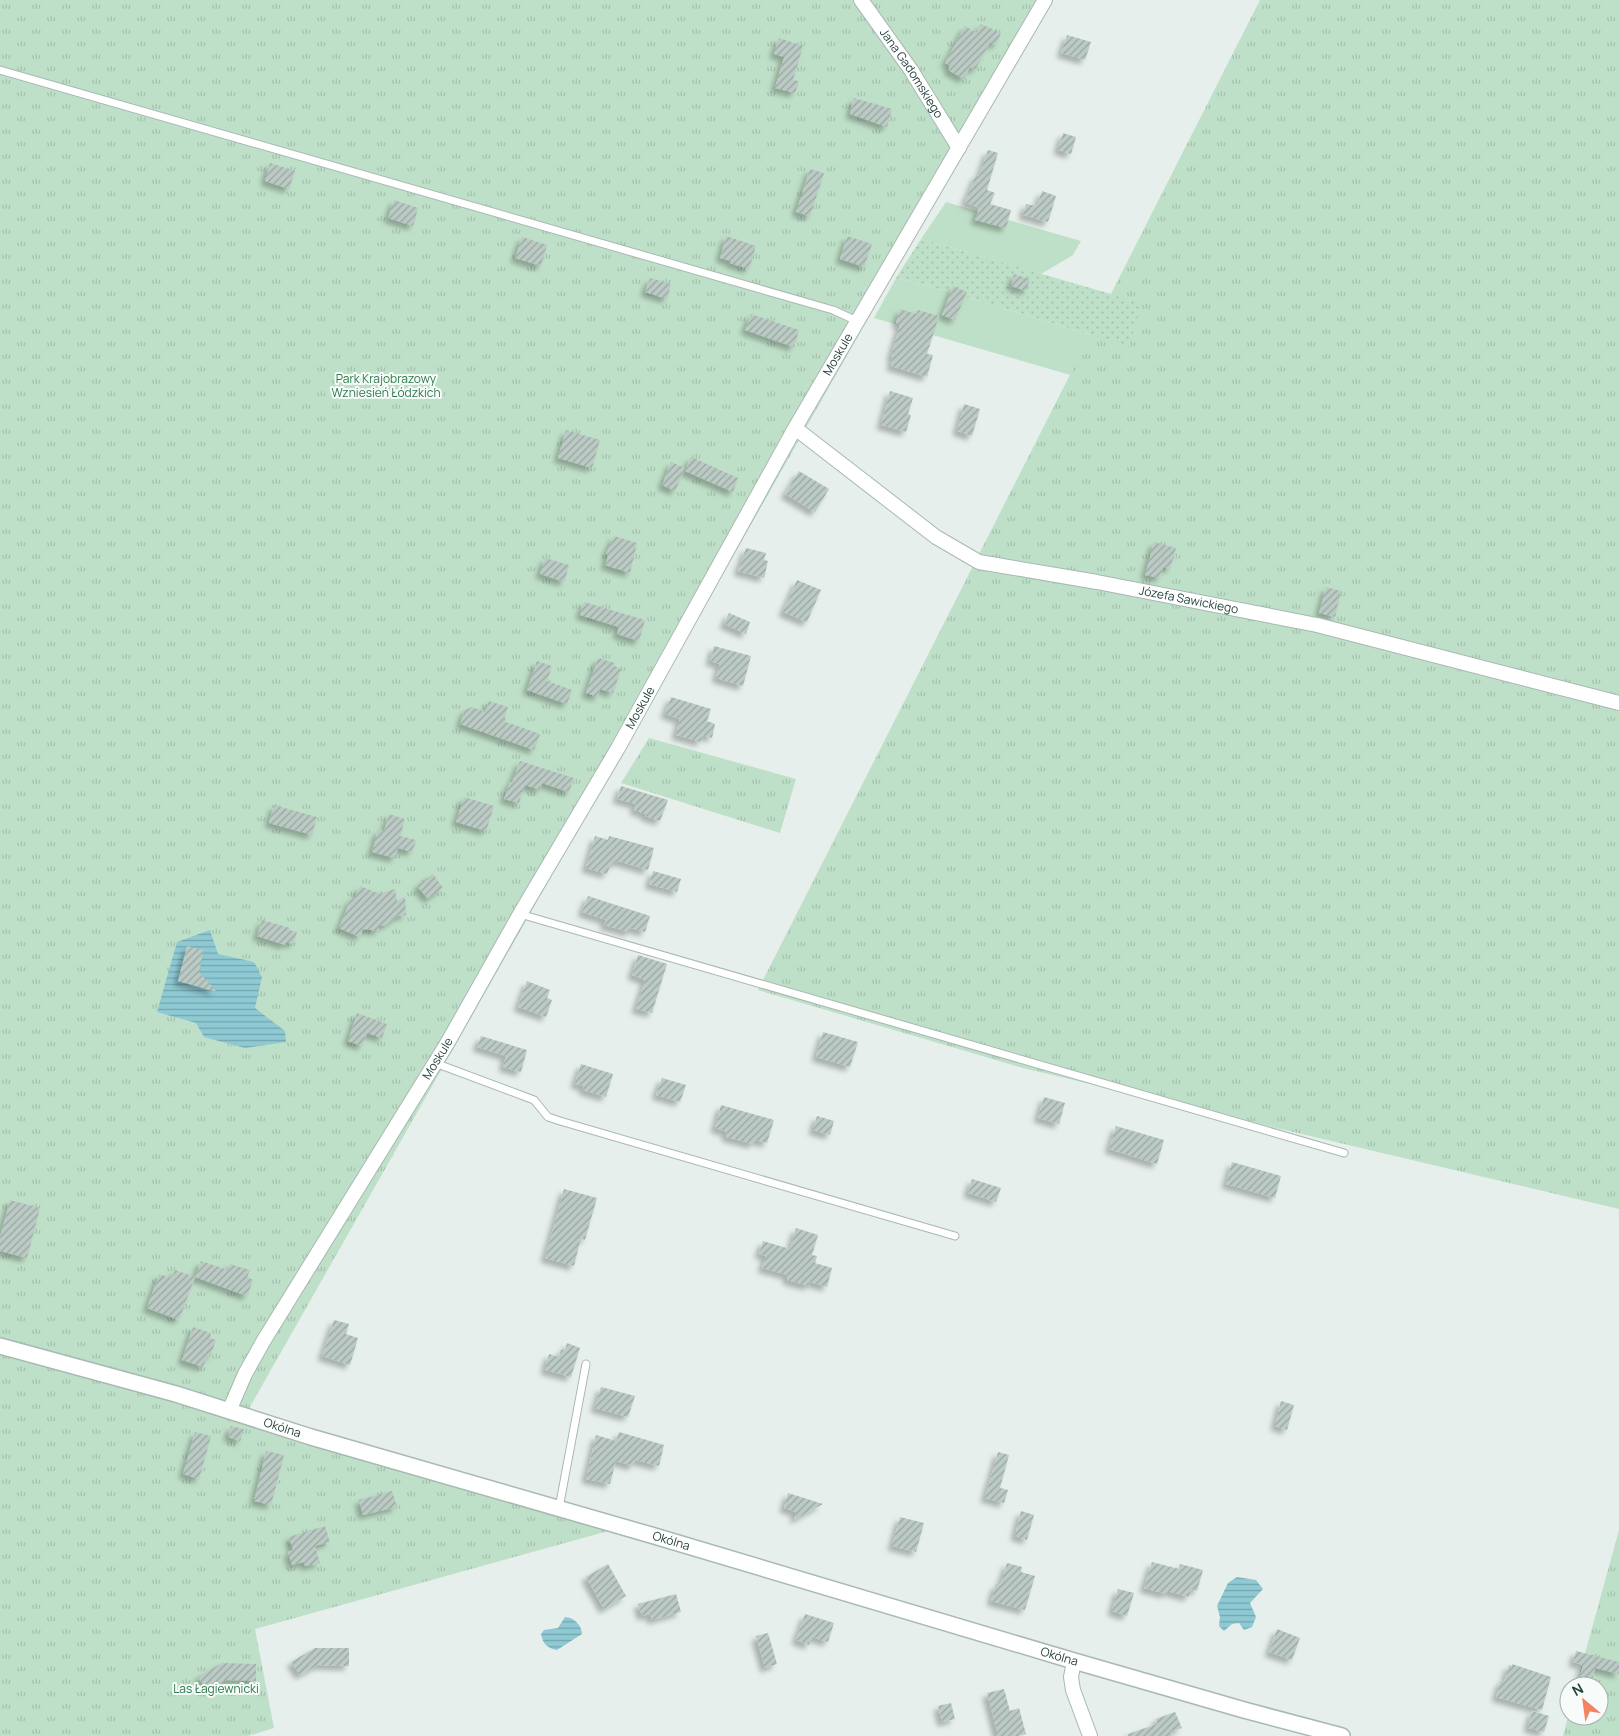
<svg xmlns="http://www.w3.org/2000/svg" width="1619" height="1736" viewBox="0 0 1619 1736" font-family="Manrope,sans-serif">
	<style>
		.grass { fill: #bfe0c8 }
		.park { fill: url(#park-tufts) }
		.garden { fill: url(#garden-dots) }
		.water { fill: url(#water-rules) }
		.building { fill: url(#building-hatch); filter: url(#shadow) }
		.lines { fill: none; stroke-linecap: round; stroke-linejoin: round }
		.service-casing { stroke: #a8b8b2; stroke-width: 9 }
		.minor-casing { stroke: #a8b8b2; stroke-width: 16 }
		.tertiary-casing { stroke: #a8b8b2; stroke-width: 18 }
		.service { stroke: #fff; stroke-width: 7 }
		.minor { stroke: #fff; stroke-width: 14 }
		.tertiary { stroke: #fff; stroke-width: 15 }
		.labels { text-anchor: middle; stroke-width: 4; stroke-linejoin: round; paint-order: stroke }
		.street-label { font-size: 12px; fill: #24423a; stroke: #f7fbf9 }
		.park-label { font-size: 12px; fill: #2d7a4b; stroke: #f7fbf9 }
	</style>
	<defs>
		<pattern id="park-tufts" width="24" height="20" patternUnits="userSpaceOnUse" patternTransform="scale(1.25)"><rect width="24" height="20" fill="#bfe0c8"/><path d="M3 7l-1-3M5 7V3M7 7l1-3M15 17l-1-3M17 17v-4M19 17l1-3" fill="none" stroke="#a4c1ad"/></pattern>
		<pattern id="garden-dots" width="8" height="8" patternUnits="userSpaceOnUse" patternTransform="scale(1.25)"><rect width="8" height="8" fill="#bfe0c8"/><path d="M2 2h.1M6 6h.1" fill="none" stroke="#a4c1ad" stroke-width="1.8" stroke-linecap="round"/></pattern>
		<pattern id="water-rules" width="6" height="5" patternUnits="userSpaceOnUse" patternTransform="scale(1.25)"><rect width="6" height="5" fill="#8ec9d4"/><path d="M0 2.5h6" fill="none" stroke="#74a5ad"/></pattern>
		<pattern id="building-hatch" width="6" height="6" patternUnits="userSpaceOnUse" patternTransform="scale(1.25)"><rect width="6" height="6" fill="#bbcac4"/><path d="M-1 1l2-2M0 6l6-6M5 7l2-2" fill="none" stroke="#98a6a0"/></pattern>
		<filter id="shadow"><feDropShadow dx="-4.5" dy="4.5" stdDeviation="2.5" flood-color="#0004"/></filter>
	</defs>
	<rect width="100%" height="100%" fill="#e6efeb"/>
	<path class="grass" d="M946,202L1081,241L1073,255L1041,274L921,239Z
		M896,278L925,285L1169,358L1198,412L874,318Z"/>
	<path class="park" d="M0,0H1049L247,1412L630,1525L255,1629L274,1728L248,1736H0Z
		M1260,0H1619V1209L1023,1068L758,990Z
		M649,738L796,779L780,833L621,783Z
		M1619,1530V1736H1563L1569,1713V1716H1599V1686H1576Z"/>
	<path class="garden" d="M921,239L1142,303L1129,346L925,285L896,278Z"/>
	<path class="water" d="M210,930L218,954L254,962L262,977L255,1008L285,1031L286,1042L245,1048L204,1037L196,1023L157,1012L177,942Z
		M1237,1577L1256,1580L1263,1589L1250,1603L1256,1617L1252,1627L1244,1630L1239,1623L1232,1624L1224,1631L1219,1626L1220,1617L1217,1606L1228,1583Z
		M565,1617C574,1617 582,1626 582,1634L557,1650C547,1648 543,1644 541,1634L544,1630L558,1628Z"/>
	<path class="building" d="M981,24L1001,33L996,45L990,42L975,70L970,67L964,79L948,70L950,65L945,63L965,26L977,33Z
		M1067,35L1091,42L1085,60L1061,53Z
		M779,38L803,46L793,80L799,81L795,93L775,88L784,57L774,54Z
		M854,98L892,109L887,127L850,114Z
		M1063,133L1076,137L1071,154L1058,150Z
		M988,150L998,153L987,190L995,193L990,204L1011,210L1006,228L975,220L979,208L965,202L976,175L979,176Z
		M270,163L295,171L289,189L265,181Z
		M810,169L824,173L810,216L796,212Z
		M1042,191L1056,196L1048,222L1023,215L1026,204L1037,206Z
		M394,200L418,208L413,226L388,218Z
		M726,236L756,246L749,269L730,263L731,261L720,258Z
		M847,236L872,244L864,267L840,259Z
		M522,237L547,245L541,266L515,258Z
		M1014,274L1030,279L1026,291L1011,286Z
		M650,278L671,284L667,299L645,292Z
		M953,286L967,292L955,320L942,315Z
		M900,309L916,314L918,310L939,316L927,354L933,355L927,377L891,366L893,357L891,356L900,325L896,323Z
		M751,314L799,330L794,347L745,330Z
		M890,391L913,398L908,414L911,415L906,432L881,425Z
		M964,404L980,409L972,436L957,431Z
		M566,430L600,440L592,468L558,458Z
		M691,457L738,478L733,492L685,471Z
		M671,462L685,468L675,491L662,485Z
		M799,471L829,489L815,512L785,494Z
		M614,536L637,543L630,573L605,565L608,556L606,554Z
		M1154,542L1176,548L1170,569L1163,567L1160,578L1145,575Z
		M746,548L766,553L764,560L768,561L764,578L738,571Z
		M545,558L569,565L564,582L540,574Z
		M797,580L821,590L807,622L783,612Z
		M1326,587L1341,591L1335,617L1319,613Z
		M584,602L645,620L639,641L617,634L619,627L580,615Z
		M729,613L750,622L746,634L724,624Z
		M714,646L751,656L743,686L716,678L720,664L710,661Z
		M598,658L615,663L614,666L621,669L613,693L600,689L598,697L586,693Z
		M537,661L552,666L547,681L572,690L567,704L527,690Z
		M671,697L711,709L707,721L715,724L712,738L703,735L701,742L676,735L680,719L665,714Z
		M489,701L508,707L503,721L540,734L534,750L460,724L465,710L472,707L485,712Z
		M520,761L574,778L569,792L542,783L540,790L525,785L519,803L504,799L510,782H512Z
		M621,786L668,800L660,821L645,816L646,814L634,810L636,804L617,799Z
		M464,797L494,806L486,831L456,822Z
		M274,805L317,817L312,835L269,823Z
		M389,814L405,819L400,836L416,840L412,852L398,848L395,858L372,852L378,830L384,831Z
		M595,836L608,840L609,836L654,848L648,870L618,861L610,866L607,874L586,868Z
		M653,871L681,879L677,892L649,884Z
		M433,874L443,888L428,899L417,886Z
		M360,886L380,894L395,889L397,902L405,896L406,915L398,916L386,925L379,926V931L363,929L360,937L339,928L351,898L354,900Z
		M588,896L650,916L645,932L631,928L629,932L604,925L606,920L582,912Z
		M262,920L290,928L289,930L297,932L293,944L286,942L285,945L257,936Z
		M187,946L204,950L199,972L217,992L178,981Z
		M638,955L667,964L652,1013L636,1009L645,980L632,975Z
		M527,981L550,990L547,998L552,1000L546,1017L518,1007Z
		M357,1013L387,1024L382,1038L367,1033L362,1046L348,1041Z
		M823,1032L858,1042L850,1067L816,1057Z
		M481,1036L527,1050L521,1072L503,1067L506,1056L477,1047Z
		M581,1064L613,1074L606,1097L583,1090L584,1086L575,1084Z
		M662,1078L686,1085L680,1102L656,1095Z
		M1044,1097L1065,1103L1059,1124L1038,1118Z
		M721,1105L774,1120L767,1143L755,1140L753,1144L726,1137L727,1132L715,1128Z
		M817,1116L834,1121L830,1135L813,1130Z
		M1116,1126L1164,1140L1157,1164L1109,1149Z
		M1232,1162L1281,1176L1275,1198L1226,1184Z
		M972,1179L1001,1188L996,1202L968,1193Z
		M564,1189L597,1198L585,1240L581,1238L574,1266L545,1258Z
		M10,1200L40,1208L27,1258L0,1251V1237Z
		M796,1228L818,1235L812,1255L817,1256L815,1263L832,1268L827,1287L810,1282L809,1286L787,1280L788,1275L762,1268L766,1256L759,1254L763,1241L790,1249Z
		M201,1261L228,1270L230,1264L250,1270L247,1277L253,1280L247,1296L195,1277L179,1320L147,1308L159,1274L172,1278L175,1270L195,1277Z
		M334,1320L349,1324L346,1334L358,1338L350,1365L322,1356Z
		M193,1327L211,1333L210,1338L216,1340L210,1357L207,1356L203,1367L182,1360Z
		M567,1343L580,1348L571,1377L545,1370L549,1354L559,1357L561,1350H565Z
		M601,1387L635,1396L628,1417L595,1408Z
		M1281,1401L1294,1405L1287,1430L1275,1426Z
		M231,1426L244,1429L240,1441L228,1437Z
		M195,1432L211,1436L199,1479L183,1474Z
		M619,1432L664,1445L659,1466L635,1460L633,1466L616,1461L610,1484L586,1479L596,1435L616,1441Z
		M266,1451L284,1455L271,1505L254,1501Z
		M998,1452L1009,1455L1000,1488L1008,1490L1004,1503L985,1498Z
		M392,1491L397,1507L363,1515L359,1500Z
		M788,1493L823,1504L794,1520L796,1512L784,1508Z
		M1021,1511L1034,1515L1027,1540L1015,1536Z
		M900,1517L924,1523L916,1552L892,1546Z
		M325,1526L330,1542L315,1546L320,1563L305,1566L304,1562L292,1565L288,1552L293,1550L289,1537Z
		M1152,1562L1179,1569L1180,1564L1203,1570L1197,1591L1191,1589L1189,1597L1167,1591L1166,1594L1144,1588Z
		M1007,1563L1022,1567L1021,1572L1035,1576L1025,1610L991,1601L996,1584L1000,1585Z
		M608,1564L626,1596L604,1609L586,1577Z
		M1118,1589L1134,1593L1127,1616L1112,1611Z
		M676,1594L681,1612L652,1620L650,1614L642,1616L638,1604Z
		M805,1614L834,1623L828,1642L812,1637L809,1645L796,1640Z
		M1277,1629L1300,1638L1292,1660L1269,1652Z
		M768,1633L777,1664L765,1668L756,1636Z
		M315,1648H349V1666L318,1665L300,1675L291,1662Z
		M1576,1651L1619,1662V1674L1595,1668L1591,1685L1578,1682L1583,1665L1573,1662Z
		M222,1663L256,1664V1681L226,1680L207,1690L198,1677Z
		M1512,1664L1551,1677L1542,1710L1496,1697L1501,1680L1504,1682L1509,1665L1512,1666Z
		M1004,1689L1010,1711L1019,1708L1026,1734L1018,1736H998L987,1693Z
		M951,1703L955,1719L942,1722L938,1706Z
		M1532,1711L1549,1716L1544,1732L1528,1728Z
		M1175,1712L1182,1728L1170,1732L1172,1736H1128V1734L1157,1724L1156,1719Z"/>
	<g class="lines">
		<g class="service-casing">
			<path id="service" d="M0,70L833,310L857,321
				M520,914L1344,1153
				M435,1063L534,1100L548,1117L560,1121L955,1236
				M559,1508L586,1364"/>
		</g>
		<g class="minor-casing">
			<g id="minor">
				<path id="s1" d="M861,0L911,70L959,148"/>
				<path id="s2" d="M795,428L936,537L979,562L1097,582L1317,625L1619,703"/>
				<path id="s3" d="M229,1411L245,1374L264,1340L448,1042L520,914L618,748L795,428L1045,0"/>
				<path d="M1074,1661L1071,1677L1073,1690L1090,1736"/>
			</g>
		</g>
		<g class="tertiary-casing">
			<g id="tertiary">
				<path id="s4" d="M0,1346L176,1394L311,1437L651,1535L1074,1661L1244,1710L1342,1736"/>
			</g>
		</g>
		<use href="#service" class="service"/>
		<use href="#minor" class="minor"/>
		<use href="#tertiary" class="tertiary"/>
	</g>
	<g class="labels">
		<g class="street-label">
			<text dy="4" stroke="none"><textPath href="#s1" startOffset="89">Jana Gadomskiego</textPath></text>
			<text dy="4" stroke="none"><textPath href="#s3" startOffset="1220">Moskule</textPath></text>
			<text dy="4" stroke="none"><textPath href="#s2" startOffset="441">Józefa Sawickiego</textPath></text>
			<text dy="4" stroke="none"><textPath href="#s3" startOffset="815">Moskule</textPath></text>
			<text dy="4" stroke="none"><textPath href="#s3" startOffset="410">Moskule</textPath></text>
			<text dy="4" stroke="none"><textPath href="#s4" startOffset="294">Okólna</textPath></text>
			<text dy="4" stroke="none"><textPath href="#s4" startOffset="699">Okólna</textPath></text>
			<text dy="4" stroke="none"><textPath href="#s4" startOffset="1104">Okólna</textPath></text>
		</g>
		<g class="park-label">
			<text x="386" y="383">Park Krajobrazowy<tspan x="386" dy="14">Wzniesień Łódzkich</tspan></text>
			<text x="216" y="1693">Las Łagiewnicki</text>
		</g>
	</g>
	<g transform="translate(1584 1701) rotate(331)"><circle r="24" fill="#f7fbf9" stroke="#a3b1ad"/>
	<path d="M0-4L9 19L0 12L-9 19Z" fill="#f4845f"/>
	<text y="-8" font-size="14" font-weight="bold" text-anchor="middle" fill="#24423a">N</text>
	</g>
</svg>
